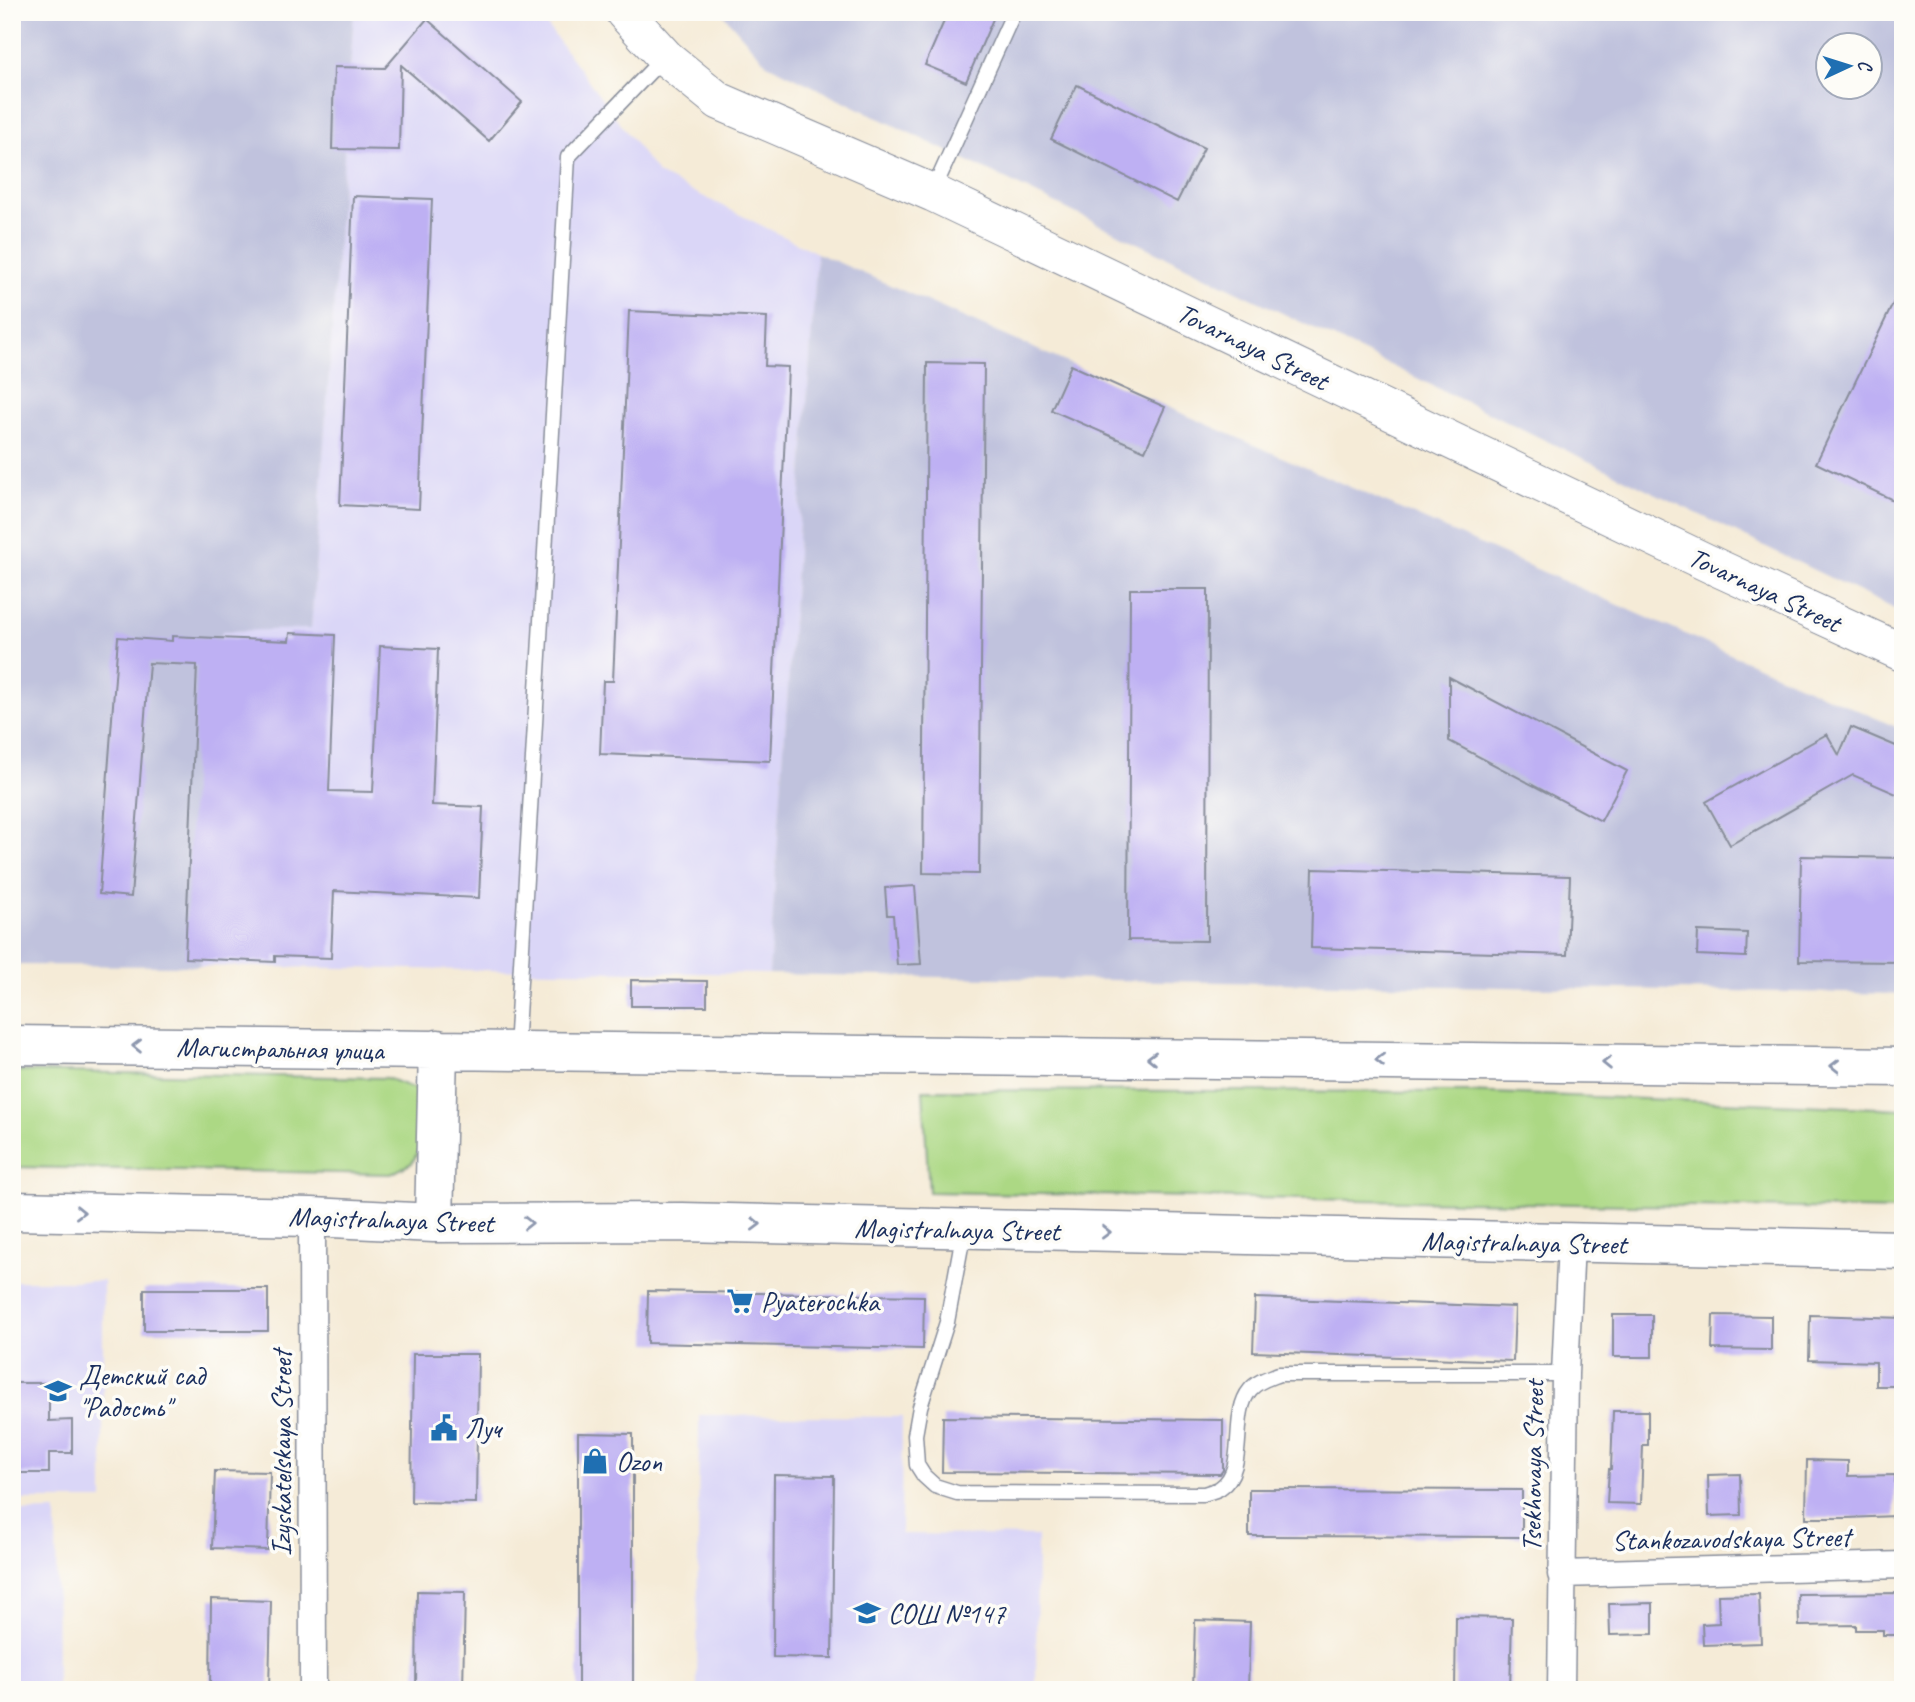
<svg xmlns="http://www.w3.org/2000/svg" width="1915" height="1702" viewBox="0 0 1915 1702" font-family="Caveat,sans-serif">
	<style>
		.built { fill: #dad6f7 }
		.industrial { fill: #c0c2dd; fill-rule: evenodd }
		.green { fill: #acd884; stroke: #648471; stroke-width: 2 }
		.building { fill: #beb0f3 }
		.lines { fill: none; stroke-linecap: round; stroke-linejoin: round }
		.lane-casing { stroke: #888d9a; stroke-width: 17 }
		.street-casing { stroke: #888d9a; stroke-width: 29 }
		.secondary-casing { stroke: #888d9a; stroke-width: 39 }
		.primary-casing { stroke: #888d9a; stroke-width: 41 }
		.lane { stroke: #fff; stroke-width: 14 }
		.street { stroke: #fff; stroke-width: 26 }
		.secondary { stroke: #fff; stroke-width: 37 }
		.primary { stroke: #fff; stroke-width: 38 }
		.oneway { stroke: #8d97ae }
		.labels { text-anchor: middle; stroke-width: 7; stroke-linejoin: round; paint-order: stroke }
		.street-label { font-size: 28px; fill: #1b2f5e; stroke: #fdfcf7 }
		.poi-label { font-size: 28px; fill: #1b2f5e; stroke: #fdfcf7; text-anchor: start }
	</style>
	<rect width="100%" height="100%" fill="#fdfcf7"/>
	<filter id="ink" filterUnits="userSpaceOnUse"><feTurbulence type="fractalNoise" baseFrequency=".0143" numOctaves="2"/><feDisplacementMap in="SourceGraphic" scale="14" xChannelSelector="R" yChannelSelector="G"/><feConvolveMatrix kernelMatrix="1 2 1 2 8 2 1 2 1" color-interpolation-filters="sRGB"/></filter>
	<filter id="wash" filterUnits="userSpaceOnUse"><feTurbulence type="fractalNoise" baseFrequency=".00686" numOctaves="4" result="noise"/><feDisplacementMap in="SourceGraphic" scale="28" xChannelSelector="R" yChannelSelector="G"/><feGaussianBlur stdDeviation="1.57" result="paint"/><feColorMatrix in="noise" values="0 0 0 0 0 0 0 0 0 0 0 0 0 0 0 0 0 1.4 0 .05"/><feComposite in="paint" operator="in"/></filter>
	<g filter="url(#wash)">
		<rect width="100%" height="100%" fill="#f5ebd7"/>
		<path class="built" d="M354,12H537L658,174L817,253L769,974L200,966L222,631L311,628Z
			M12,1281H103V1500H12Z
			M699,1415L902,1417L901,1534L1037,1536L1036,1690H697Z
			M56,1511L57,1690H12V1512Z"/>
		<path class="industrial" d="M12,12H354L311,629L222,631L200,966L12,965Z
			M721,12H1903V613L767,64ZM1828,46H1870V88H1828Z
			M817,253L1903,730V994L769,974Z"/>
		<path class="green" d="M12,1071L387,1078L415,1089L425,1107V1138L412,1163L391,1174L12,1167Z
			M923,1090L1466,1092L1903,1109V1210L929,1192Z"/>
		<g id="blocks">
			<path class="building" d="M948,12H996L966,82L925,65Z
				M427,19L522,102L489,141L401,65L399,150L332,149L334,67L385,68Z
				M1077,85L1204,148L1177,202L1051,139Z
				M353,196L432,199L419,509L340,505Z
				M1903,283V505L1816,463Z
				M629,311L767,317L765,366L788,367L770,761L600,754L603,681H613Z
				M927,363L984,364L979,874L923,873Z
				M1071,365L1165,407L1145,451L1051,410Z
				M1130,589H1208L1207,941L1128,940Z
				M290,633L335,635L329,791L373,792L380,646L438,649L432,805L483,807L479,898L334,891L331,958L275,956V962L185,958L197,665L149,663L131,897L99,894L118,637L172,641V636L289,641Z
				M1449,677L1627,771L1601,821L1449,741Z
				M1851,727L1903,749V797L1853,775L1730,845L1706,802L1827,734L1839,755Z
				M1801,856L1903,858V962L1799,961Z
				M1313,869L1570,876L1567,955L1311,948Z
				M915,886L921,964L897,965L893,915H887L885,888Z
				M1698,931L1747,933L1746,957L1697,955Z
				M631,980L707,981V1006H631Z
				M144,1289H268V1331H144Z
				M648,1291L924,1296L923,1349L647,1343Z
				M1255,1298L1515,1307L1513,1361L1253,1352Z
				M1613,1315H1652V1357H1613Z
				M1713,1315L1771,1316V1350L1712,1349Z
				M1810,1315L1903,1318V1386H1876V1362L1809,1360Z
				M413,1354H478L476,1503L411,1502Z
				M15,1383H49V1421L72,1420V1453H49V1473H16L15,1453H12V1421H15Z
				M1613,1411H1648V1445H1643L1641,1504L1607,1503L1609,1469H1611Z
				M943,1417L1223,1420V1470L1220,1474L942,1472Z
				M578,1433L633,1434V1690H578Z
				M1807,1460L1848,1461V1476L1895,1475V1516L1847,1518H1806Z
				M215,1471L270,1472L268,1550L212,1548Z
				M1740,1474L1741,1515L1709,1516L1708,1475Z
				M774,1475L834,1476L832,1658L773,1657Z
				M1249,1489L1522,1490V1537L1249,1536Z
				M417,1591L465,1592L463,1690H416Z
				M1903,1593V1635H1883V1630H1856V1625L1799,1626L1798,1594Z
				M1759,1594L1761,1643L1703,1645L1702,1624L1719,1623L1718,1595Z
				M211,1599L271,1601L269,1690H210Z
				M1653,1603V1634L1610,1635L1609,1604Z
				M1456,1617L1512,1618L1510,1690H1455Z
				M1195,1620L1250,1622L1248,1690H1193Z"/>
		</g>
	</g>
	<g filter="url(#ink)">
		<use href="#blocks" fill-opacity="0" stroke="#888d9a" stroke-width="2"/>
		<g class="lines">
			<g class="lane-casing">
				<path id="lane" d="M933,191L1014,12
					M516,1050L568,157L664,57
					M964,1230L947,1322L920,1407L915,1435L917,1465L924,1476L935,1486L957,1493L1204,1494C1208,1492 1216,1491 1220,1488C1249,1469 1229,1415 1250,1390C1257,1381 1269,1378 1279,1374H1565"/>
			</g>
			<g class="street-casing">
				<path id="street" d="M312,1217L313,1690
					M1561,1574L1903,1565
					M1561,1690L1565,1374L1571,1243"/>
			</g>
			<g class="secondary-casing">
				<path id="secondary" d="M624,12L665,57L719,101L933,193L1718,568L1903,653"/>
			</g>
			<g class="primary-casing">
				<path id="primary" d="M12,1045L1903,1067
					M12,1211L312,1217L434,1223L682,1222L1903,1250
					M434,1223L438,1049"/>
			</g>
			<use href="#lane" class="lane"/>
			<use href="#street" class="street"/>
			<use href="#secondary" class="secondary"/>
			<use href="#primary" class="primary"/>
		</g>
		<defs><path id="oneway-chevron" d="M-2-3.5L2.5 0L-2 3.5" fill="none" stroke-width="1.6" stroke-linecap="round" stroke-linejoin="round" transform="scale(1.75)"/></defs>
		<g class="oneway">
			<use href="#oneway-chevron" transform="translate(137 1046) rotate(-179)"/>
			<use href="#oneway-chevron" transform="translate(1152 1058) rotate(-179)"/>
			<use href="#oneway-chevron" transform="translate(1380 1060) rotate(-179)"/>
			<use href="#oneway-chevron" transform="translate(1607 1063) rotate(-179)"/>
			<use href="#oneway-chevron" transform="translate(1835 1066) rotate(-179)"/>
			<use href="#oneway-chevron" transform="translate(80 1212) rotate(1)"/>
			<use href="#oneway-chevron" transform="translate(528 1223)"/>
			<use href="#oneway-chevron" transform="translate(756 1224) rotate(1)"/>
			<use href="#oneway-chevron" transform="translate(1106 1232) rotate(1)"/>
		</g>
	</g>
	<defs>
		<g id="supermarket-bare" transform="scale(2.1)"><path d="M-6-5.5h2.5l.6 2H6L4.5 2H-2.5L-4.4-4H-6ZM-1.5 3.2a1.3 1.3 0 1 0 .1 0ZM3 3.2a1.3 1.3 0 1 0 .1 0Z" fill="#1f6fb2" stroke="#fdfcf7" stroke-width="2.5" paint-order="stroke"/></g>
		<g id="school-bare" transform="scale(2.1)"><path d="M0-5L7-2L0 1L-7-2ZM-4 1L0 2.5L4 1V4Q0 6-4 4Z" fill="#1f6fb2" stroke="#fdfcf7" stroke-width="2.5" paint-order="stroke"/></g>
		<g id="civic-bare" transform="scale(2.1)"><path d="M-.6-6.5H3V-4.5H.6V-3L4-1V1h2V6H-6V1h2V-1L-.6-3ZM-1.2 2.5V6h2.4V2.5Z" fill="#1f6fb2" stroke="#fdfcf7" stroke-width="2.5" paint-order="stroke"/></g>
		<g id="shop-bare" transform="scale(2.1)"><path d="M-5-2.5h2.3a2.7 3.5 0 0 1 5.4 0H5L5.5 6h-11ZM-1.5-2.5h3a1.5 2.3 0 0 0-3 0Z" fill="#1f6fb2" stroke="#fdfcf7" stroke-width="2.5" paint-order="stroke"/></g>
	</defs>
	<g fill-rule="evenodd">
		<use href="#supermarket-bare" x="740" y="1301"/>
		<use href="#school-bare" x="58" y="1391"/>
		<use href="#civic-bare" x="444" y="1428"/>
		<use href="#shop-bare" x="595" y="1461"/>
		<use href="#school-bare" x="867" y="1613"/>
	</g>
	<g class="labels">
		<g class="street-label">
			<text transform="translate(1253 346) rotate(26)" y="10">Tovarnaya Street</text>
			<text transform="translate(1765 589) rotate(25)" y="10">Tovarnaya Street</text>
			<text transform="translate(280 1048) rotate(1)" y="10">Магистральная улица</text>
			<text transform="translate(391 1219) rotate(2)" y="10">Magistralnaya Street</text>
			<text transform="translate(957 1229) rotate(1)" y="10">Magistralnaya Street</text>
			<text transform="translate(1524 1242) rotate(1)" y="10">Magistralnaya Street</text>
			<text transform="translate(281 1453) rotate(-90)" y="10">Izyskatelskaya Street</text>
			<text transform="translate(1532 1466) rotate(-89)" y="10">Tsekhovaya Street</text>
			<text transform="translate(1731 1538) rotate(-1)" y="10">Stankozavodskaya Street</text>
		</g>
		<g class="poi-label">
			<text x="761" y="1311">Pyaterochka</text>
			<text x="79" y="1385">Детский сад<tspan x="79" dy="32">"Радость"</tspan></text>
			<text x="465" y="1438">Луч</text>
			<text x="616" y="1471">Ozon</text>
			<text x="888" y="1623">СОШ №147</text>
		</g>
	</g>
	<rect width="1915" height="1702" fill="none" stroke="#fdfcf7" stroke-width="42"/>
	<g transform="translate(1849 66) rotate(86)"><circle r="33" fill="#fdfcf7" stroke="#a3aaba" stroke-width="2"/>
	<path d="M0-5L12 26L0 18L-12 26Z" fill="#1f6fb2"/>
	<text y="-10" font-size="19" font-weight="bold" text-anchor="middle" fill="#1b2f5e">С</text>
	</g>
</svg>
